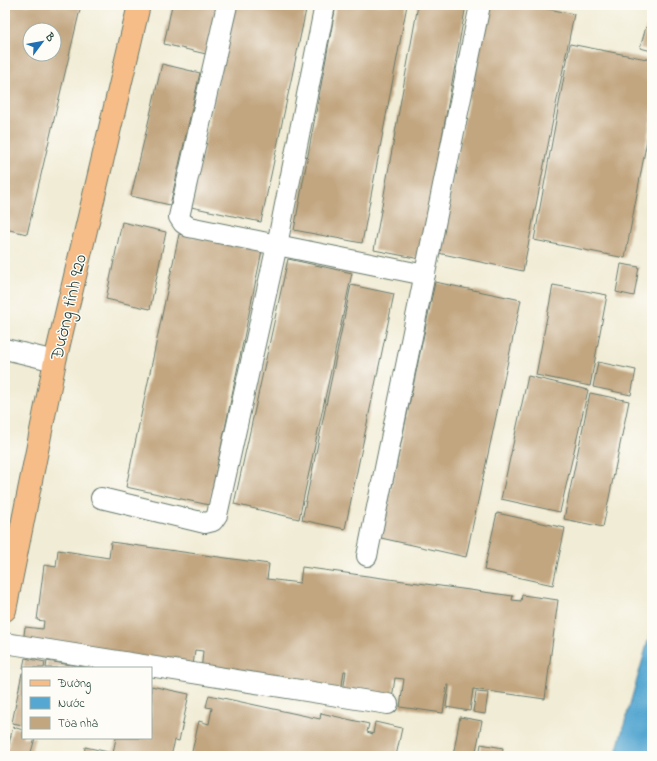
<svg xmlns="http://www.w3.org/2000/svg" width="657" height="761" viewBox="0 0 657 761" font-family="'Indie Flower',sans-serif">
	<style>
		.water { fill: #56a7d1; stroke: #3a7282 }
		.building { fill: #c2a680; fill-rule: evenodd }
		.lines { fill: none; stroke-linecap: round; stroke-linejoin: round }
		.minor-casing { stroke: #687a6c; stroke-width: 22 }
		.major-casing { stroke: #687a6c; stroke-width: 24 }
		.minor { stroke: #fff; stroke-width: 20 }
		.major { stroke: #f7bd88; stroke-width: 22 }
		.labels { text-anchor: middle; stroke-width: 3; stroke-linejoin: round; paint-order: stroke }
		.street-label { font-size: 18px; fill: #1f3d34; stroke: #fdfcf7 }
	</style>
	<rect width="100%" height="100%" fill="#fdfcf7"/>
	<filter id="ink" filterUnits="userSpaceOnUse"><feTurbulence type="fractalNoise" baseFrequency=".025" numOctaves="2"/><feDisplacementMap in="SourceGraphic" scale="8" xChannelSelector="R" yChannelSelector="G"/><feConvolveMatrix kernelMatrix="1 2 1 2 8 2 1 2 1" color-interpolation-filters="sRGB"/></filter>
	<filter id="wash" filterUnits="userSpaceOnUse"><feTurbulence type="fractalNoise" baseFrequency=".012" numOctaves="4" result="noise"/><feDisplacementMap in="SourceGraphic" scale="16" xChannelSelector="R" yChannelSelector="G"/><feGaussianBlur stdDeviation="0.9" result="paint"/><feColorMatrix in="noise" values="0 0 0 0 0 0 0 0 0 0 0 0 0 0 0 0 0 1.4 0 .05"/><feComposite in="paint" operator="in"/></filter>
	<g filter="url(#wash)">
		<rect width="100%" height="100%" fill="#f1ecd5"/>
		<path class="water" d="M652,627V756H615Z"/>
		<g id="blocks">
			<path class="building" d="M5,5H81L27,234L5,229ZM30,30H54V54H30Z
				M172,5H217L206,54L164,44Z
				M234,5H307L261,222L191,207Z
				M336,5H407L362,243L294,230Z
				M418,5H466L420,259L374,250Z
				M487,5H528L574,14L523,271L438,253Z
				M646,27L652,29V51L640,48Z
				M570,44L652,60V113L625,258L534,240Z
				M162,64L200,73L170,205L131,196Z
				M122,222L166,232L150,309L106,299Z
				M179,234L262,251L209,505L126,487Z
				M288,259L352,273L299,519L234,504Z
				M621,264L639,267L634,296L616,292Z
				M435,282L521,300L466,557L381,538Z
				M351,285L394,294L345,529L302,520Z
				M553,285L607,295L590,386L536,375Z
				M598,362L636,370L631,395L593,387Z
				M528,376L588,390L560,512L501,499Z
				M590,393L629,401L603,527L564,519Z
				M497,513L565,528L553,585L484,570Z
				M111,542L269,564L267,579L300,583L302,567L513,596L512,600L521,601L522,595L558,600L545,699L473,689L470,711L446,707L449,685H447L443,713L400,707L404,679L395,678L392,699L343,692L346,671H344L341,692L201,672L203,651L195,650L193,666L23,643L25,627L43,629L44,621L37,620L44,565L56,567L58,550L109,558Z
				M25,658L45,662L44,668H23Z
				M47,661L84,667V668H46Z
				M22,673H23V725L12,723Z
				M151,686L189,694L179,741L175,740L171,756H84L85,747L113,753L116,738H151Z
				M476,692L488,693L485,714L473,712Z
				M209,695L320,719L321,713L369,724L367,732L373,734L375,722L402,728L396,756H191L199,721L209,724L212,708L206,707Z
				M460,717L482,721L475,756H453Z
				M13,727L23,730V738H35L30,756H6Z
				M481,744L503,748L502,756H479Z"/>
		</g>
	</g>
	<g filter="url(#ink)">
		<use href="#blocks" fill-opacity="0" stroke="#687a6c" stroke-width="1"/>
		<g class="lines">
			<g class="minor-casing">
				<path id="minor" d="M325,5L277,245L425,275
					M5,349L55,361
					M101,498L205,523L213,521L217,515L277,245L189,227L183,223L179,217L227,5
					M367,556L480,5
					M5,643L388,704"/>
			</g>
			<g class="major-casing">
				<path id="major" d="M5,610L55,361L139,5"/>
			</g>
			<use href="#minor" class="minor"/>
			<use href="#major" class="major"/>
		</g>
	</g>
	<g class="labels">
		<g class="street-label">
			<text transform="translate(68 307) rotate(-77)" y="6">Đường tỉnh 920</text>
		</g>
	</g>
	<rect width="657" height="761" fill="none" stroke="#fdfcf7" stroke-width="20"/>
	<rect x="22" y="667" width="130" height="72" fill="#fdfcf7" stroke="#a4b0a9"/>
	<rect x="30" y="680" width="20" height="6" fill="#f7bd88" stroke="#a4b0a9"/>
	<text x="58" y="687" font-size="12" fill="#1f3d34">Đường</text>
	<rect x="30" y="697" width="20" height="12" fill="#56a7d1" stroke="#a4b0a9"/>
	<text x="58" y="707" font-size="12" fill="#1f3d34">Nước</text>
	<rect x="30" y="717" width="20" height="12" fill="#c2a680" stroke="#a4b0a9"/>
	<text x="58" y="727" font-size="12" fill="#1f3d34">Tòa nhà</text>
	<g transform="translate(42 42) rotate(58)"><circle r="19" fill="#fdfcf7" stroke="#a4b0a9"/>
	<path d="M0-3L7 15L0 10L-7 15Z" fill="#1f6fb2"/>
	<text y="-6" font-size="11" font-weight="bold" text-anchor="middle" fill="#1f3d34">B</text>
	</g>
</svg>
